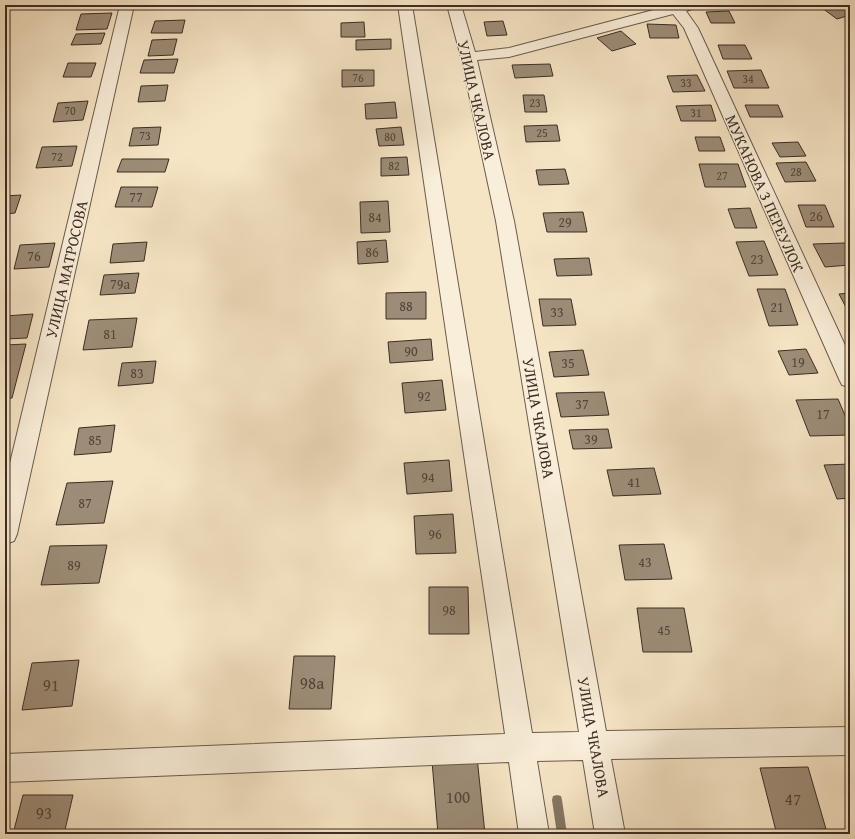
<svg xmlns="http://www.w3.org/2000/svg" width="855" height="839" viewBox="0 0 855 839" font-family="'Gentium Book Plus',serif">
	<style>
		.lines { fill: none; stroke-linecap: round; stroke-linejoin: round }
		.stream { fill: #867664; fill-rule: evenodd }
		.building { fill: #9d8d78; stroke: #3c2d24 }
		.minor-casing { stroke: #6a5b4c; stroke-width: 2 }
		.minor { fill: #f9eed9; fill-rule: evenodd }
		.labels { text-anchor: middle; stroke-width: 3; stroke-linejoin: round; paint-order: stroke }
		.far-number-label { font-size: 12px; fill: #544539 }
		.number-label { font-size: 14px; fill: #544539 }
		.street-label { font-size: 16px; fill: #3c2d24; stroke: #f9eed9 }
		.near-number-label { font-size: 17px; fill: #544539 }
	</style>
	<rect width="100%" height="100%" fill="#f6e5c5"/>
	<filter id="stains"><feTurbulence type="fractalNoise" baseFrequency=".005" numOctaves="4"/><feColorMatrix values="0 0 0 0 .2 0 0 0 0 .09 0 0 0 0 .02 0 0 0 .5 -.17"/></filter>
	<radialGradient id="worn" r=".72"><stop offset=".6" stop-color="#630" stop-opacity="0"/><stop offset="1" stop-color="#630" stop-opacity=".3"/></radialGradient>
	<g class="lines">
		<path class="stream" d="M557,795L561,796L562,800L567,834H557L552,800L553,796Z"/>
	</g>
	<path class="building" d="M158,5H181L180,9H157Z
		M818,5H844L850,9V15L837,19Z
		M729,11L735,23H711L706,12Z
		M112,13L107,29L76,30L81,14Z
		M185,20L182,33H151L155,21Z
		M503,21L507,35L487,36L484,22Z
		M364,22L365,37H341V23Z
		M647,24L676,25L679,38H650Z
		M621,31L636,44L612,51L597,38Z
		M105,33L101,44L71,45L76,34Z
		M177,39L173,55L148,56L152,40Z
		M391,39V49L356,50V40Z
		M718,45H745L752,59H723Z
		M178,59L174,73H140L144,60Z
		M68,63H96L91,77H63Z
		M550,64L553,76L515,78L512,65Z
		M342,70H374V86L342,87Z
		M761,70L769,88H734L727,71Z
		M697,75L705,91L673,92L667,76Z
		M168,85L165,101L138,102L141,86Z
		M523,95H544L547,112H525Z
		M88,101L83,120L53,122L58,103Z
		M395,102L397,118L366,119L365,104Z
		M711,105L716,121H681L676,106Z
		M745,105H778L783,117H750Z
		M557,125L560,141L526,142L524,126Z
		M161,127L158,145L129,146L133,128Z
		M401,127L404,145L379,146L376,129Z
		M695,137H720L725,151H699Z
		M798,142L806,156L780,157L772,143Z
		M77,146L72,166L36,168L42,147Z
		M407,157L409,175L381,176V158Z
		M122,159H169L165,172H117Z
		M806,162L816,181L785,182L776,163Z
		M699,164H738L746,187H705Z
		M565,169L569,184L539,185L536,170Z
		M121,187H158L152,207H115Z
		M21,195L15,213L5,214V196Z
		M388,201L390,232L361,233L360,202Z
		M798,205H825L834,227H806Z
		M750,208L757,228H735L728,209Z
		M583,212L587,232H547L543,213Z
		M386,240L388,262L358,264L357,242Z
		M764,241L778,275L749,276L736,242Z
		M147,242L144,261L110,263L113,244Z
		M55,243L49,267L14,269L20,245Z
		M845,243L850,252V265L825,267L813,244Z
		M589,258L592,275L557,276L554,259Z
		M139,273L135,293L100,295L104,275Z
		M757,289H785L798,325L769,326Z
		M426,292V319H386V293Z
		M850,293V313H849L839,294Z
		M539,299H571L576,325L543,326Z
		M33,314L27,338L5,339V316Z
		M137,318L132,347L83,350L89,320Z
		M431,339L433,360L390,363L388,342Z
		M26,344L12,398L5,399V345Z
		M806,349L818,373L789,375L778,351Z
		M583,350L589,375L554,377L549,352Z
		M156,361L153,383L118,386L122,363Z
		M442,380L446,410L405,413L402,383Z
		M604,392L609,415L561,417L556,393Z
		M838,399L850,427V435L810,436L796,400Z
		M115,425L111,452L74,455L79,428Z
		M608,429L612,448L573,449L569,430Z
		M449,460L452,491L407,494L404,463Z
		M850,464V498L837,499L824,465Z
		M654,468L661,494L613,496L607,470Z
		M113,481L104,523L56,525L67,483Z
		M453,514L456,553L416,554L414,516Z
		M664,544L672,579L625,580L619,545Z
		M107,545L99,583L41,585L50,546Z
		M429,587H468L469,634H429Z
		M637,608H684L692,652H643Z
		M294,656H335L331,709H289Z
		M79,660L72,706L22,710L32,663Z
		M477,757L485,834H438L432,761Z
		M808,767L826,829L776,831L760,768Z
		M23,795H73L65,830H14Z"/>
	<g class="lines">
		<g class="minor-casing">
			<path id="minor" d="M120,5H134L17,534L14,541L5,544V484Z
				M398,5H412L532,733L579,732L496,221L461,57L447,5H461L475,52L509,48L665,7L664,5H693L692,9L686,11L698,28L850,356V387L842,385L839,379L684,28L673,14L509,57L477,60L514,221L606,731L850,727V755L611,759L625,834H595L583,760L537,761L549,834H519L509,762L5,782V754L505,734Z"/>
		</g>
		<use href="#minor" class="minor"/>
	</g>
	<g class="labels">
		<g class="far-number-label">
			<text x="358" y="82">76</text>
			<text x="748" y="83">34</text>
			<text x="686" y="87">33</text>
			<text x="535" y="107">23</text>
			<text x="70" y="115">70</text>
			<text x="696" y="117">31</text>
			<text x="542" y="137">25</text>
			<text x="145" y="140">73</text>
			<text x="390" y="141">80</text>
			<text x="57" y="161">72</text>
			<text x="394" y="170">82</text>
			<text x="796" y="176">28</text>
			<text x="722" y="180">27</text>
		</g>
		<g class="number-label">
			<text x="136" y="202">77</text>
			<text x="816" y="221">26</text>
			<text x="375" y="222">84</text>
			<text x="565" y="227">29</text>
			<text x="372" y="257">86</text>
			<text x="34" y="261">76</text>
			<text x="757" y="264">23</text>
			<text x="120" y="289">79а</text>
			<text x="406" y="311">88</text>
			<text x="777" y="312">21</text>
			<text x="557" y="317">33</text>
			<text x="110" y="339">81</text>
			<text x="411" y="356">90</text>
			<text x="798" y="367">19</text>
			<text x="568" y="368">35</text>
			<text x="137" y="378">83</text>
			<text x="424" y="401">92</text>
			<text x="582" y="409">37</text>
			<text x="823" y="419">17</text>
			<text x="591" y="444">39</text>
			<text x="95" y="445">85</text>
			<text x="428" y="482">94</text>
			<text x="634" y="487">41</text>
			<text x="85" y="508">87</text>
			<text x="435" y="539">96</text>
			<text x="645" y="567">43</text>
			<text x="74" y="570">89</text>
			<text x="449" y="615">98</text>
			<text x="664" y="635">45</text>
		</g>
		<g class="street-label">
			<text transform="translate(477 100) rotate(77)" y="6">УЛИЦА ЧКАЛОВА</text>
			<text transform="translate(765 193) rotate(66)" y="6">МУКАНОВА 3 ПЕРЕУЛОК</text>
			<text transform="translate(66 269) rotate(-77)" y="6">УЛИЦА МАТРОСОВА</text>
			<text transform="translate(539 418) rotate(80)" y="6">УЛИЦА ЧКАЛОВА</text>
			<text transform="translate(594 737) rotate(80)" y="6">УЛИЦА ЧКАЛОВА</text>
		</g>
		<g class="near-number-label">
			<text x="312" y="689">98а</text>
			<text x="51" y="691">91</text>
			<text x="458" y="803">100</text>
			<text x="793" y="805">47</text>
			<text x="44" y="819">93</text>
		</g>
	</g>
	<rect width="855" height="839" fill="none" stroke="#f6e5c5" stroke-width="20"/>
	<rect x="6" y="6" width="843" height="827" fill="none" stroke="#3c2d24" stroke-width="2"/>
	<rect x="10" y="10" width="835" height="819" fill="none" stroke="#3c2d24"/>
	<rect width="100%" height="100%" filter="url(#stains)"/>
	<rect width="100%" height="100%" fill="url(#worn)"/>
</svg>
